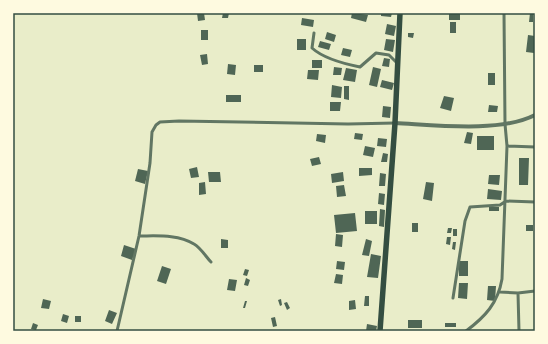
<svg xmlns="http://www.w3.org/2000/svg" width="548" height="344" viewBox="0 0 548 344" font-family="'Space Grotesk',sans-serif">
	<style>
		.building { fill: #4f6655 }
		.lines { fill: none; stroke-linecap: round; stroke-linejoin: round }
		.minor { stroke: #617663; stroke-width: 3 }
		.tertiary { stroke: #617663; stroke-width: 4 }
		.trunk { stroke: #344e41; stroke-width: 5.5 }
		.neatline { fill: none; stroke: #344e41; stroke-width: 1.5 }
	</style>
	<rect width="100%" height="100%" fill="#e9edc9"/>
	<path class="building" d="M197,13H204L205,20L198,21Z
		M223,13H229L228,18H222Z
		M352,13L368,15L366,22L351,18Z
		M381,13H392L391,17L381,16Z
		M449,13H460V20H449Z
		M530,13H533V22H529Z
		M302,18L314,20L313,27L301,25Z
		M450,22H456V33H450Z
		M387,24L396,26L394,36L385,34Z
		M201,30H208V40H201Z
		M327,32L336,35L334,42L325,39Z
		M408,33H414L413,38L408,37Z
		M528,35L535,36L534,53L526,52Z
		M297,39H306V50H297Z
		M386,39L395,40L393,52L384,50Z
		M320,41L331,44L329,50L318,47Z
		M343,48L352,50L350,57L341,55Z
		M207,54L208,64L202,65L200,55Z
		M384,58L390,59L389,67L382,66Z
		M312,60H322V68H312Z
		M228,64L236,65L235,75L227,74Z
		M254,65H263V72H254Z
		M334,67L342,68L341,75H333Z
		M373,67L381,69L377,87L369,85Z
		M346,68L357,70L355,82L343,80Z
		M308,70H319L318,80L307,79Z
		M488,73H495V85H488Z
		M382,80L394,83L392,90L380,87Z
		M332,85L342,87L341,98L331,97Z
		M344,86H349V100L344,99Z
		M226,95H241V102H226Z
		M444,96L454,98L451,111L440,108Z
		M330,102H341L340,111H330Z
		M489,105L498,106L497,112H488Z
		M383,106L391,107L390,118L382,117Z
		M467,132L473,133L471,144L464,143Z
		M355,133L363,134L362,140L354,139Z
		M317,134L326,135L325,143L316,141Z
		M477,136H494V150H477Z
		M378,138L387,139L386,147L377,146Z
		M365,146L375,148L373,157L363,155Z
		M383,153L388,154L387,162H381Z
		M319,157L321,164L312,166L310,159Z
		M519,158H529L528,185H519Z
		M197,167L199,177L191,178L189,169Z
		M359,168H372V175L359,176Z
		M138,169L148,171L145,184L135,181Z
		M208,172H220L221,182H209Z
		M343,172L344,181L332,183L331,174Z
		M380,173L386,174L385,186H379Z
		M489,175H500L499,185L488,184Z
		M205,182L206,194L199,195V183Z
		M426,182L434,183L432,201L423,199Z
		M344,185L346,196L337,197L336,186Z
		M488,189L502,191L501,200L487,199Z
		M379,193L385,194L384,205L378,204Z
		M489,207H499V211H489Z
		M380,209L385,210L384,227L379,226Z
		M365,211H377V224H365Z
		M355,213L357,231L336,233L334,215Z
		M412,223H418V232H412Z
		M526,225H533V231H526Z
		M448,228H452L451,233H447Z
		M453,229H457V236H453Z
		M336,234L343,235L342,247L335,246Z
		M447,237H451L450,245L446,244Z
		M221,239L228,240V248H221Z
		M366,239L372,241L369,256L362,255Z
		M453,242H456L455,250L452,249Z
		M124,245L136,249L132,260L121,256Z
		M371,254L381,256L378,278L367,277Z
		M337,261L345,262L344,270L336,269Z
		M459,261H468V276H459Z
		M162,266L171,269L166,284L157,281Z
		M245,269L249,270L247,276L243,275Z
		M336,274L343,275L342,284L334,283Z
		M246,278L250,280L248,286L244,285Z
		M229,279L237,280L235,291L227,290Z
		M459,283H468L467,299L458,298Z
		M488,286H496L495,301L487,300Z
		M365,296H369V306H364Z
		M43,299L51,301L49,309L41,308Z
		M281,299L282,305L280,306L278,300Z
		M355,300L356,309L349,310V301Z
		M245,301H247L245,308H243Z
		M287,302L290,308L287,310L284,303Z
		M109,310L117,313L112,324L105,321Z
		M63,314L69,316L67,323L61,321Z
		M75,316H81V322H75Z
		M275,317L277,326L273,327L271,318Z
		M408,320H422V328H408Z
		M33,323L38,325L36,330L31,329Z
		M445,323H456V327H445Z
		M367,324L377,326L376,331H366Z"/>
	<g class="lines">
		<path class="minor" d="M314,33L312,48C323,58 345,64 360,67L376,53L389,55L397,63
			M507,146L535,147
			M139,236C157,236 178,234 194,244C201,248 206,257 211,262
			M500,292L518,293L519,331
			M518,293L535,291
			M453,298L465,221L470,207L500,205L506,201L535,202
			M117,331L139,236L150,163L152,132L156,125L160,122L179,121L348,124L395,123
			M466,331C485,317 498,303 502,279L507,146L505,124L504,13"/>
		<path class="tertiary" d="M395,123C435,125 500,133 535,115"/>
		<path class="trunk" d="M380,331L395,123L400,13"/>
	</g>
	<rect width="548" height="344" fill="none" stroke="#fefae0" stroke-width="28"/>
	<rect x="14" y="14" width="520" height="316" class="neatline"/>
</svg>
